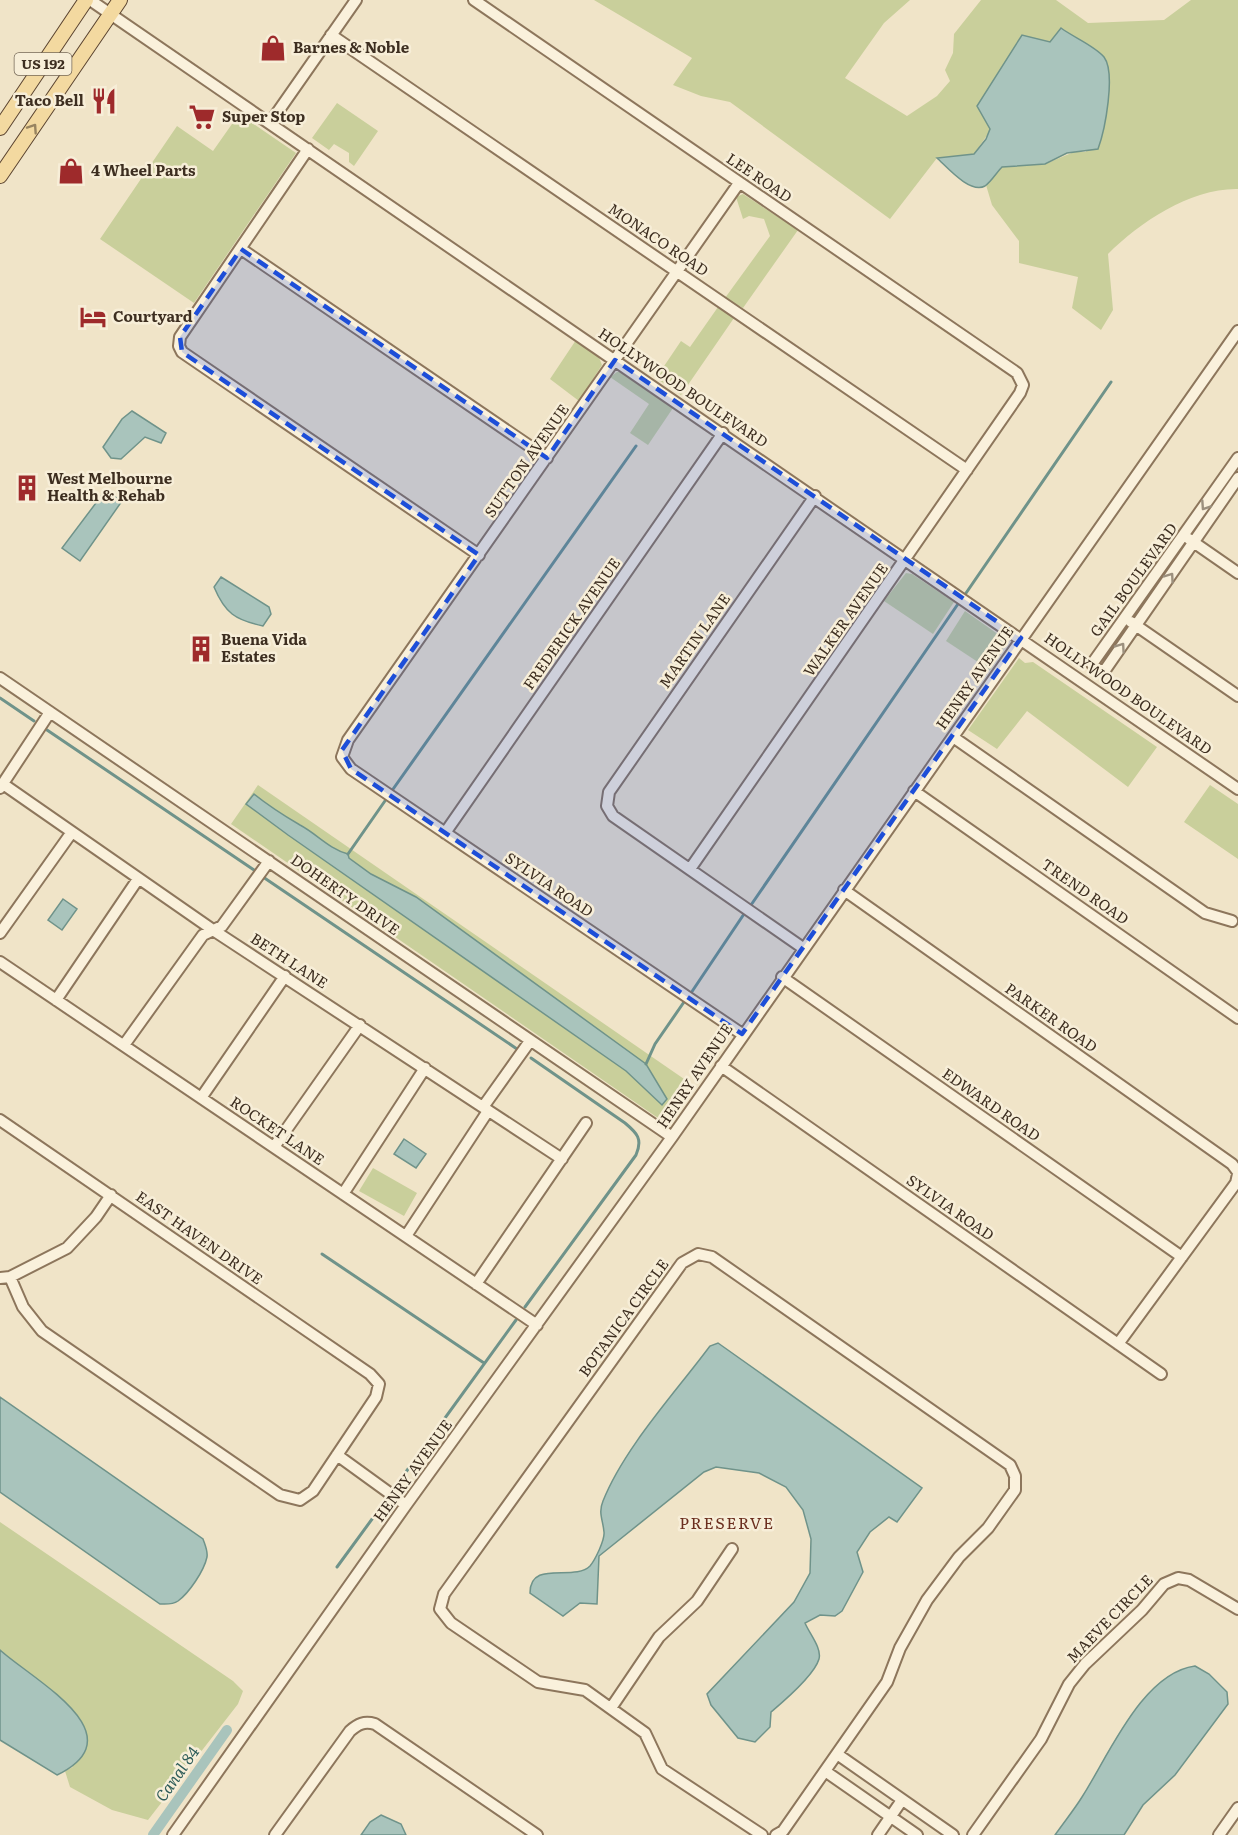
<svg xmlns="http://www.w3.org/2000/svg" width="1238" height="1835" viewBox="0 0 1238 1835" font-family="Literata,serif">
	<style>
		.green { fill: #c9cf9b }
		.water { fill: #a9c4bc; stroke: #6f938a; stroke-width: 1.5 }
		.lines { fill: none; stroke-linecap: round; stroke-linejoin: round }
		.stream { stroke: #6f938a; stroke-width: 3 }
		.canal { stroke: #a9c4bc; stroke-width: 10 }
		.minor-casing { stroke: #8d765c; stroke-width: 14 }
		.major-casing { stroke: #5b4430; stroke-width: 16 }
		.minor { stroke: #faf1dc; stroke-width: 10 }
		.major { stroke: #f3d9a0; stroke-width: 14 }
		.oneway { stroke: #988460 }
		.oneway2 { stroke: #9c907e }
		.marked { fill: #1d4ed8; fill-opacity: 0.2; stroke: #1d4ed8; stroke-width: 4.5; stroke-dasharray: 12 8; stroke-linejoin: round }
		.labels { text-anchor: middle; stroke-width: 5; stroke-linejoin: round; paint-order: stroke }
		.shield { fill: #f7eed8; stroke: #756857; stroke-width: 1.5 }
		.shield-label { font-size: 14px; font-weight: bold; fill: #3d2e20 }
		.poi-label { font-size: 15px; font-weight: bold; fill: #3d2e20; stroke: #f7eed8; text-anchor: start }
		.street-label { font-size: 15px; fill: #3d2e20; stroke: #f7eed8 }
		.neighbourhood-label { font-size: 16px; letter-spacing: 1.5px; fill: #6b2e1e; stroke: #f7eed8 }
		.water-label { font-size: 16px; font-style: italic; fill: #2f5d5a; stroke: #f7eed8 }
	</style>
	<rect width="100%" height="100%" fill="#f0e4c8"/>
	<path class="green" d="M594,0H910L884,23L845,78L907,116L937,96L950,81L945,70L953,53L954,34L981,0H1056L1088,23L1164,20L1191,0H1238V189C1191,188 1140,222 1108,254L1113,310L1101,330L1072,308L1078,277L1019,263V241L992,205L986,185L1002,167L1045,164L1074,152H1086L1103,56L1061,29L974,154L937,158L890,219L730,102L701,96L673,85L692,58Z
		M337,103L378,131L354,166L349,162V153L334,144L329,150L312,138Z
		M239,114L296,153L194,303L100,239L177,126L213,151Z
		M743,194L798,230L743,308L725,298L770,236L764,219L749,216L743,219L736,197Z
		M718,307L734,318L681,395L656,378L681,341L690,347Z
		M576,340L598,355L602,365L579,401L550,379Z
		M617,372H621L673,408L648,445L630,433L649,404L610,377Z
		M906,573L912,574L954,602L933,634L884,601Z
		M965,611L1002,637L1003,650L990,670L946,641Z
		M1019,658L1025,663L1033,662L1157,747L1128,787L1027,711L997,749L968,730Z
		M258,785L687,1081L661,1120L231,824Z
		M1210,785L1238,804V859L1184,822Z
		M373,1168L417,1193L404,1216L359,1191Z
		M0,1522L233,1681L243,1691L238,1704L148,1820L112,1810L70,1787L65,1771L73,1767L7,1656L0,1650Z"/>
	<path class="water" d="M1061,28C1073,37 1095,46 1104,57C1116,73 1105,130 1098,149L1067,153L1045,164L1002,167C997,172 991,182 985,186C970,194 947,167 937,158L974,154L986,139L990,129L977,106L1022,35L1050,42Z
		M132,411L166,433L161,443L145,437L121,459L111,458L103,447L122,419Z
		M105,491L122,501L80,561L62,548Z
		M221,577L269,607L271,614L263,626C235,620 225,613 214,587Z
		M254,794C269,806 283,815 300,825C317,834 329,849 348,854L349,858L371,874L416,897L646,1064L667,1099L662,1105L626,1071L288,835L246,804Z
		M63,899L77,909L62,930L48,920Z
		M404,1139L426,1154L416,1168L394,1154Z
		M718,1343L922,1488L897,1522L889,1517L870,1532L857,1552L863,1572L842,1611L835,1616L820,1615L805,1623C809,1633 822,1648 819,1659C814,1676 784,1701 771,1712L770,1727L755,1742L738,1738L711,1705L707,1694L794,1602L810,1573L811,1539L803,1510L786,1487L759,1473L716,1467L704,1472L599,1556L597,1604L580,1603L563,1616L530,1593C530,1559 574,1582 590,1566C595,1560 605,1540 604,1532C603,1520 598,1513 603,1501C624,1448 675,1393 710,1346Z
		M0,1397L203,1539C205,1545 208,1551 207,1557C204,1571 189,1593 178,1601C172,1605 166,1604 160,1604L0,1492Z
		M0,1650C33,1680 139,1735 57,1775L0,1740Z
		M1195,1666L1209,1674L1227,1692L1228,1704L1175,1775L1143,1805L1124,1835H1055C1064,1822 1074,1810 1082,1797C1108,1757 1142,1673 1195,1666Z
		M381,1815L401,1824L406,1835H361L370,1822Z"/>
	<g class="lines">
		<path class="stream" d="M964,596L1111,382
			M0,698L34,721
			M47,730L254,870
			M391,792L636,446
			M348,854L387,798
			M263,877L517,1049
			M751,905L960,601
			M691,993L744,914
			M646,1064L655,1044L684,1002
			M322,1254L484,1363
			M525,1307L636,1155C643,1139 637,1133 625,1123L531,1058
			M395,1487L516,1320
			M337,1567L386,1500"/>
		<path class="canal" d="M153,1835L227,1730"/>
		<g class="minor-casing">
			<path id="minor" d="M90,0L1238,789
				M474,0L1017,373L1023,385L1020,393L690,869
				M331,35L967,470
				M270,123L356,0
				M308,149L180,337L179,346L182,352L479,555
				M739,183L348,740L342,757L351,769L742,1034
				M241,249L547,458
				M1238,458L1092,664L1098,670H1105L1238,478
				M1189,539L1238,573
				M1131,622L1238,696
				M0,678L672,1137
				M953,737L1205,913L1232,921
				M3,784L213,930L562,1159
				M0,788L50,712
				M914,791L1238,1018
				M445,833L723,433
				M844,890L1232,1164L1238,1172
				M0,933L72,832
				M803,948L613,816L607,806L609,792L815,496
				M0,962L537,1325
				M782,977L1182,1257
				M56,1000L138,879
				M124,1045L203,935L222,926L269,861
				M721,1066L1161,1374
				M201,1098L285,976
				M483,1107L530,1041
				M0,1120L370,1374L379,1384L376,1397L313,1491L300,1500L280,1495L42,1331L23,1307L10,1277
				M274,1147L360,1025
				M343,1194L425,1068
				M406,1236L488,1111
				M0,1278L10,1277L67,1248L96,1217L111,1195
				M476,1284L586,1123
				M1118,1344L1236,1183L1238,1174
				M337,1455L406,1505
				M611,1708L659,1637L697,1601L732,1549
				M837,1754L953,1835
				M825,1771L917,1835
				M173,1835L406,1505L672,1137L1238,331
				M275,1835L350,1731C358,1724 364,1721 375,1724L537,1835
				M762,1835L662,1769L645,1733L585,1690L538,1682L451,1623L440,1609L444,1594L682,1263L698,1254L712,1257L1010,1465L1015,1476V1490L988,1528L959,1557L927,1600L900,1648L887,1682L783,1831L776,1835
				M878,1835L902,1800
				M973,1835L1041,1739L1069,1684L1085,1664L1142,1610L1164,1584L1178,1578L1189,1580L1238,1609
				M1219,1835L1238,1808"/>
		</g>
		<g class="major-casing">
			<path id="major" d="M0,128L86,0
				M0,176L120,0"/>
		</g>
		<use href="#minor" class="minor"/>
		<use href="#major" class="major"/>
	</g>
	<defs><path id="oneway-chevron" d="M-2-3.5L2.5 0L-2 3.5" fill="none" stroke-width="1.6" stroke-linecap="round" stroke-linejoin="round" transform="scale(1.5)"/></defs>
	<use class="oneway" href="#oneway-chevron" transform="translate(33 128) rotate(-56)"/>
	<g class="oneway2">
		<use href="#oneway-chevron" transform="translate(1205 506) rotate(124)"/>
		<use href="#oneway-chevron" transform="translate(1170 577) rotate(-55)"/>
		<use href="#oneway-chevron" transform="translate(1121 647) rotate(-55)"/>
	</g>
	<path class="marked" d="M241,249L547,458L615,360L1021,638L742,1034L351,769L342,750L479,555L182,352L180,337Z"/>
	<defs>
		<g id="shop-bare" transform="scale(2.07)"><path d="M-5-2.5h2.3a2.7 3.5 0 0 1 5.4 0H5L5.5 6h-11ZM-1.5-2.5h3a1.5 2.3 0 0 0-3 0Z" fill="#9e2a2b" stroke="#f7eed8" stroke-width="2.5" paint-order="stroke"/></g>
		<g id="restaurant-bare" transform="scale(2.07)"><path d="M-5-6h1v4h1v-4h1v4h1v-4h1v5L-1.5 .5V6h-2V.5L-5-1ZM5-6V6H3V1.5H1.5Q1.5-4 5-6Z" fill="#9e2a2b" stroke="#f7eed8" stroke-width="2.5" paint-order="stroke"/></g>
		<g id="supermarket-bare" transform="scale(2.07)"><path d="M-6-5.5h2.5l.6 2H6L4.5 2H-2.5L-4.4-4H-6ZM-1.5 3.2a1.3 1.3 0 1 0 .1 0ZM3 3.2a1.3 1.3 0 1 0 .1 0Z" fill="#9e2a2b" stroke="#f7eed8" stroke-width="2.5" paint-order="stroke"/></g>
		<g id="hotel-bare" transform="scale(2.07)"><path d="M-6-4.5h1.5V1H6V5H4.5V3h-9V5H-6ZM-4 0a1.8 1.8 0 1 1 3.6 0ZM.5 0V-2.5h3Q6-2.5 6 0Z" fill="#9e2a2b" stroke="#f7eed8" stroke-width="2.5" paint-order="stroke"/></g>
		<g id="building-bare" transform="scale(2.07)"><path d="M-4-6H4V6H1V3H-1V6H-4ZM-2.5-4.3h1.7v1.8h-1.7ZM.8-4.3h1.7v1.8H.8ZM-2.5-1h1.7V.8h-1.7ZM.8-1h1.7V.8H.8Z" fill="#9e2a2b" stroke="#f7eed8" stroke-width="2.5" paint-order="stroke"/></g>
	</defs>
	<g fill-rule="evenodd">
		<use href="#shop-bare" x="273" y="48"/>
		<use href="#restaurant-bare" x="104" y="101"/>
		<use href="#supermarket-bare" x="202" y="117"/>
		<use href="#shop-bare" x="71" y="171"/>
		<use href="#hotel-bare" x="93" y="317"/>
		<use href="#building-bare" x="27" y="488"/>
		<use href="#building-bare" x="201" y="649"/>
	</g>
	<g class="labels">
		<rect class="shield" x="14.5" y="53" width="57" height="22" rx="4.5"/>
		<g class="shield-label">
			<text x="43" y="69">US 192</text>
		</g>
		<g class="poi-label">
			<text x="293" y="53">Barnes &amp; Noble</text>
			<text x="84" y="106" text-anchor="end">Taco Bell</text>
			<text x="222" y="122">Super Stop</text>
			<text x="91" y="176">4 Wheel Parts</text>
			<text x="113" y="322">Courtyard</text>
			<text x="47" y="484">West Melbourne<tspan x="47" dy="17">Health &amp; Rehab</tspan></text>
			<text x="221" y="645">Buena Vida<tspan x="221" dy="17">Estates</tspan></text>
		</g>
		<g class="street-label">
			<text transform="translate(759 178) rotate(34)" y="5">LEE ROAD</text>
			<text transform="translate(658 240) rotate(34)" y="5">MONACO ROAD</text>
			<text transform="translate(683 388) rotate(34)" y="5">HOLLYWOOD BOULEVARD</text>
			<text transform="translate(527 461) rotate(-55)" y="5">SUTTON AVENUE</text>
			<text transform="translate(1134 580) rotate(-54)" y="5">GAIL BOULEVARD</text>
			<text transform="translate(846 620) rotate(-55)" y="5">WALKER AVENUE</text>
			<text transform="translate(572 624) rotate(-55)" y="5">FREDERICK AVENUE</text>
			<text transform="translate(695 641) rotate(-55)" y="5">MARTIN LANE</text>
			<text transform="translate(975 678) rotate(-55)" y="5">HENRY AVENUE</text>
			<text transform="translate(1128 694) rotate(35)" y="5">HOLLYWOOD BOULEVARD</text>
			<text transform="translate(549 885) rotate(34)" y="5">SYLVIA ROAD</text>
			<text transform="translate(1085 892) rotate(35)" y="5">TREND ROAD</text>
			<text transform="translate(345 895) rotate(35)" y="5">DOHERTY DRIVE</text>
			<text transform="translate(289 961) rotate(33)" y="5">BETH LANE</text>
			<text transform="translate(1051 1018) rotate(35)" y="5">PARKER ROAD</text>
			<text transform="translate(695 1076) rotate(-56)" y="5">HENRY AVENUE</text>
			<text transform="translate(991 1105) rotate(35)" y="5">EDWARD ROAD</text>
			<text transform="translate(277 1131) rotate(34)" y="5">ROCKET LANE</text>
			<text transform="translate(950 1208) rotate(35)" y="5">SYLVIA ROAD</text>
			<text transform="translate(199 1238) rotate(35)" y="5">EAST HAVEN DRIVE</text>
			<text transform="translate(624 1318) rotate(-54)" y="5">BOTANICA CIRCLE</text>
			<text transform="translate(413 1471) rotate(-54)" y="5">HENRY AVENUE</text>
			<text transform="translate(1110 1619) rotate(-46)" y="5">MAEVE CIRCLE</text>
		</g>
		<g class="neighbourhood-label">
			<text x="727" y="1529">PRESERVE</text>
		</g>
		<g class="water-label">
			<text transform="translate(177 1774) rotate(-55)" y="6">Canal 84</text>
		</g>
	</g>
</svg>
